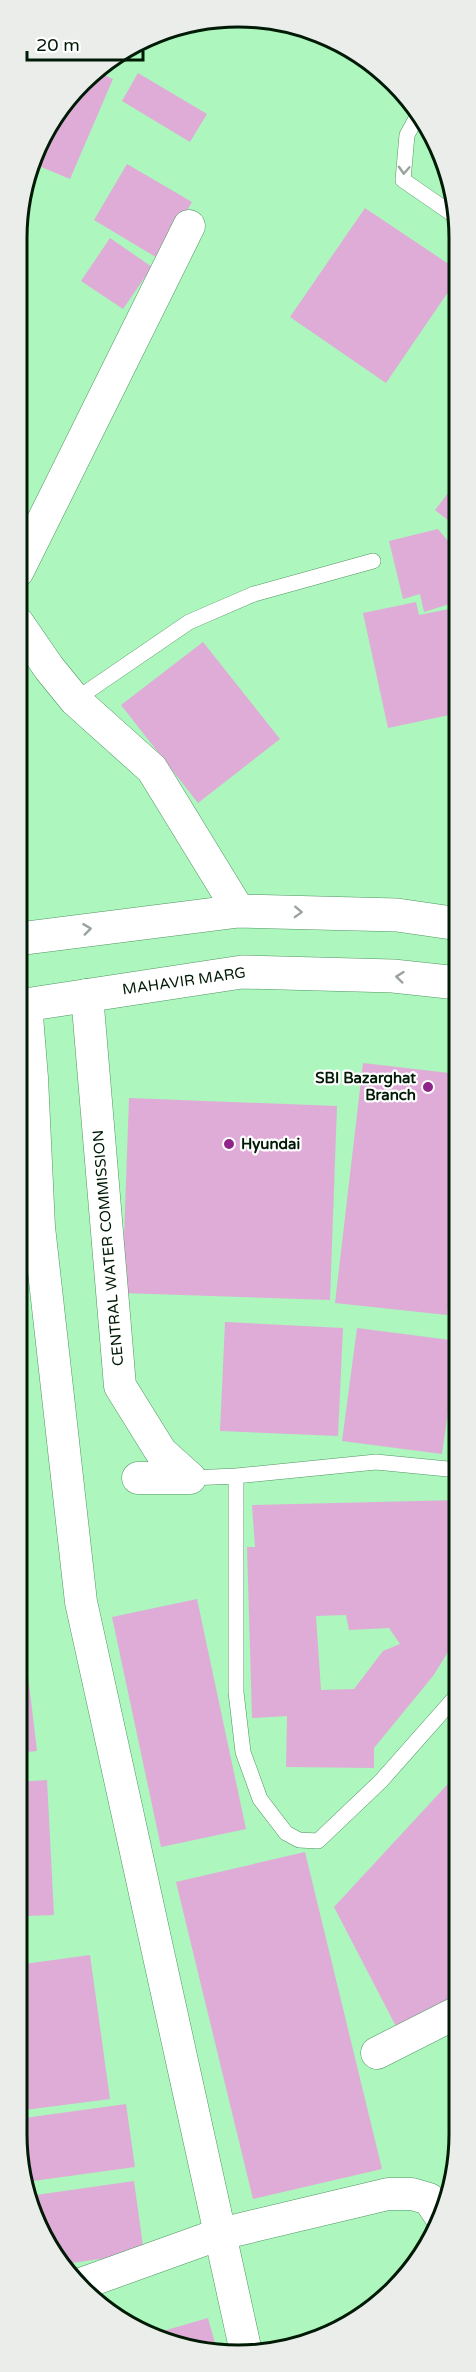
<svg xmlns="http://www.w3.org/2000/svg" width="476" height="2372" viewBox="0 0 476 2372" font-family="'Varela Round',sans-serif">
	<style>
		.building { fill: #dfacd8; fill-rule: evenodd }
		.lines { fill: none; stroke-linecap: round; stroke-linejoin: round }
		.service-casing { stroke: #509662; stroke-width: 16 }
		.minor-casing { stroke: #509662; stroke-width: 33 }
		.trunk-casing { stroke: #509662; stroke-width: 34 }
		.service { stroke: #fff; stroke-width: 15 }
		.minor { stroke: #fff; stroke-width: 32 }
		.trunk { stroke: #fff; stroke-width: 33 }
		.oneway { stroke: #99a39b }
		.poi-dot { fill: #902589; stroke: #fff; stroke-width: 2 }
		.labels { text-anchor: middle; stroke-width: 4.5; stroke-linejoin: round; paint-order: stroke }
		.street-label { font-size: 15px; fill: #001a06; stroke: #fff }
		.poi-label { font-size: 15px; font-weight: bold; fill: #001a06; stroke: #fff; text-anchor: end }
		.rim { fill: none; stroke: #001a06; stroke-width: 3 }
	</style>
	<rect width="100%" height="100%" fill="#adf6bd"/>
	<path class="building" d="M278,22L336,39L349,49L346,56Z
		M95,71L113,79L70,179L34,164L46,128Z
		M138,73L207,114L190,142L122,101Z
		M127,164L192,202L159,259L94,220Z
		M365,208L459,271V276L386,383L290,317Z
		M110,238L152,267L123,309L81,281Z
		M459,479V529L435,510Z
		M438,529L459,554V601L424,612L420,594L403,599L389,541Z
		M416,602L419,615L459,607V713L388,728L363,613Z
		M203,642L280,739L198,803L121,705Z
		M363,1063L458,1074V1221L447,1315L335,1303Z
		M129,1098L337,1106L330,1300L122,1293Z
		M225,1322L343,1328L338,1436L220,1431Z
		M357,1328L458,1341L442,1454L342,1441Z
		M458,1500V1636L433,1676L374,1748V1768L286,1767L287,1716L252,1718L247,1547H255L252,1505ZM346,1615L349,1630L389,1628L400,1644L383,1651L354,1689L321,1690L316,1616Z
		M197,1599L246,1829L161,1847L112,1617Z
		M26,1658L37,1751L17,1753V1659Z
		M458,1773V2002L400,2034L334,1907Z
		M47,1780L54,1915L27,1916L28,1923H17V1782Z
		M305,1852L382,2169L253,2199L176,1882Z
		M90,1955L110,2099L17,2111V1965Z
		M126,2104L135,2167L26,2182L16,2134L17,2119Z
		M134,2181L144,2253L64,2264L33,2218L29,2196Z
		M208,2318L218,2354L149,2335Z"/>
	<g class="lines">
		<g class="service-casing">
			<path id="service" d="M418,115L407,135L403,180L458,218
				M75,700L189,622L254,594L373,561
				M236,1476V1692L243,1752L260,1799L286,1833L299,1840L318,1841L381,1781L458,1694
				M190,1478L236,1476L376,1462L458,1470"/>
		</g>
		<g class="minor-casing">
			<path id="minor" d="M18,571L189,226
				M18,623L49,668L75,700L152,769L239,911
				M87,995L120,1386L161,1452L190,1478
				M26,1004L32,1078L39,1227L81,1602L246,2352
				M138,1478H190
				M377,2053L458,2012
				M78,2285L220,2234L388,2194H412L429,2199L441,2217"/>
		</g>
		<g class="trunk-casing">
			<path id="trunk" d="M18,939L239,911L397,915L459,924
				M18,1006L242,972L393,976L458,983"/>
		</g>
		<use href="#service" class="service"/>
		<use href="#minor" class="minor"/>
		<use href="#trunk" class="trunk"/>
	</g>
	<defs><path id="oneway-chevron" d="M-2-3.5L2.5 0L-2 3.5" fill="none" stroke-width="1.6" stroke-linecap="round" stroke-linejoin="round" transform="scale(1.5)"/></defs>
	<g class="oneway">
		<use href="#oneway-chevron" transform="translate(404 170) rotate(93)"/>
		<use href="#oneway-chevron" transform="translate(298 912) rotate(2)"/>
		<use href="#oneway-chevron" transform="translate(87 929) rotate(-7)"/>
		<use href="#oneway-chevron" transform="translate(400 977) rotate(-174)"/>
	</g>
	<g class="poi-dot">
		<circle cx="428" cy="1087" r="6"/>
		<circle cx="229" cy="1144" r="6"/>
	</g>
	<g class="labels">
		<g class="street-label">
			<text transform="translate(184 981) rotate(-8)" y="5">MAHAVIR MARG</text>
			<text transform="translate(108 1248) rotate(-95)" y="5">CENTRAL WATER COMMISSION</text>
		</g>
		<g class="poi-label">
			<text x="416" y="1083">SBI Bazarghat<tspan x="416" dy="17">Branch</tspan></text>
			<text x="241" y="1149" text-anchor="start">Hyundai</text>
		</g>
	</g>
	<path d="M0 0H476V2372H0ZM238 27H238A211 211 0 0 1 449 238V2134A211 211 0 0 1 238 2345H238A211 211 0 0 1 27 2134V238A211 211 0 0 1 238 27Z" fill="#ebedeb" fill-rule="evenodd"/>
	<path class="rim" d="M238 27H238A211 211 0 0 1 449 238V2134A211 211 0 0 1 238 2345H238A211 211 0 0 1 27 2134V238A211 211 0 0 1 238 27Z"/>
	<path d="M27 51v9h116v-9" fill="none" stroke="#001a06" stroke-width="3"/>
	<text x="36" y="51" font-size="18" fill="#001a06" stroke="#ffffff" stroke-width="4.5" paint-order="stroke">20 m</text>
</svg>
